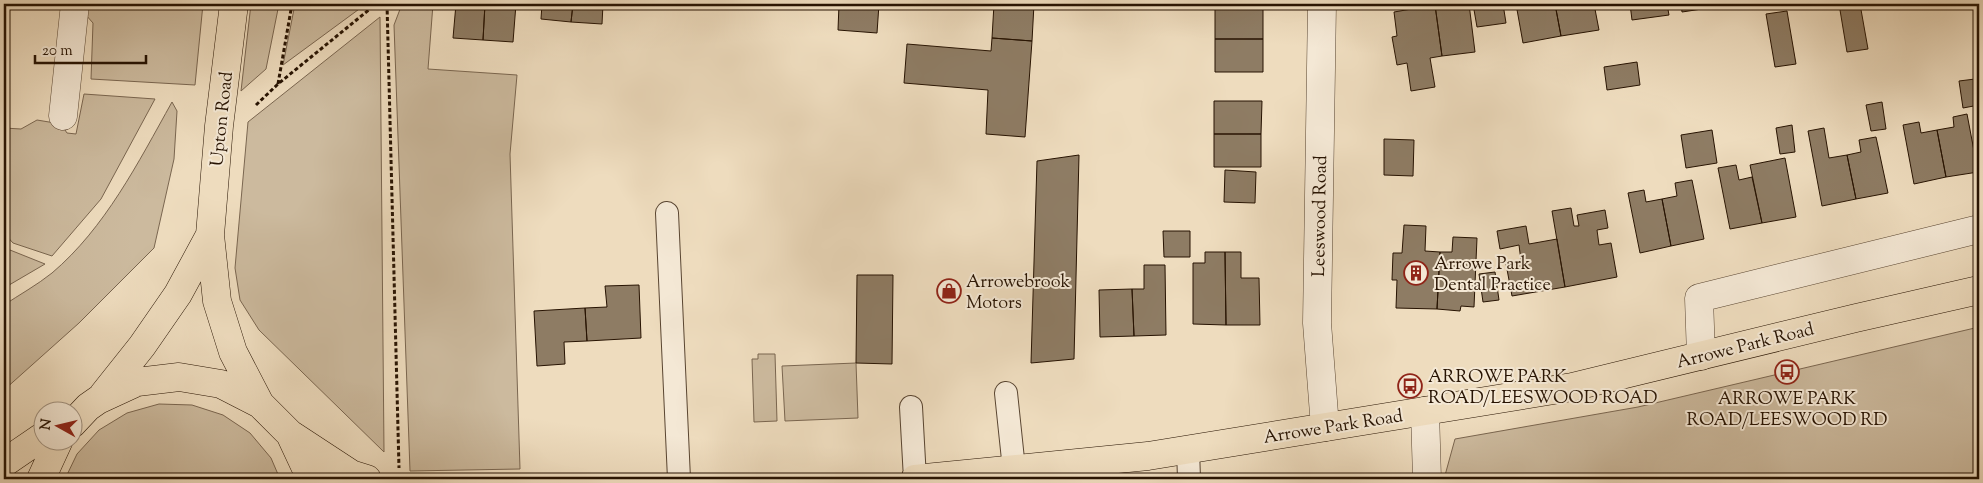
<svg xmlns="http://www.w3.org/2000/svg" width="1983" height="483" viewBox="0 0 1983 483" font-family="'Sorts Mill Goudy',serif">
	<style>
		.green { fill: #ccba9e; stroke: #7a6650 }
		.building { fill: #8e7c64; stroke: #271302 }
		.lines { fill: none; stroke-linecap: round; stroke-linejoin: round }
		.lane-casing { stroke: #594531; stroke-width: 24 }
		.street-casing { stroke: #594531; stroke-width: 29 }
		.primary-casing { stroke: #271302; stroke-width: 29 }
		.path { stroke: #271302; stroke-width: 3; stroke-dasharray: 4 2.5; stroke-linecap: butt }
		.lane { stroke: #f4e8d5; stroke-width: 22 }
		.street { stroke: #f4e8d5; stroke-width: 28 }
		.primary { stroke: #eedcbe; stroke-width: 28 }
		.labels { text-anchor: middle; stroke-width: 4; stroke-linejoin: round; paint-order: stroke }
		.street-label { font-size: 18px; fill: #271302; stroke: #f4e8d5 }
		.poi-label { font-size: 18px; fill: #271302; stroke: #f4e8d5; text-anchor: start }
	</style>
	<rect width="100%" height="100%" fill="#eedcbe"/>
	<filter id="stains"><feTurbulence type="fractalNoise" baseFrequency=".004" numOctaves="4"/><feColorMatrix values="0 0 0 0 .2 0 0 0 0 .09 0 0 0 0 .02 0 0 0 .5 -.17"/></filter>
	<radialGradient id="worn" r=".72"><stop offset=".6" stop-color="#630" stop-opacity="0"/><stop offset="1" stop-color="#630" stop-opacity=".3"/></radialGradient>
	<path class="green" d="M86,4H203L195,85L91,79L93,23L85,14Z
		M251,4H279L266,69L241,91Z
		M295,4H366L283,65Z
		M402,4H433L428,69L517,75L510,154L520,469L410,471L394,25Z
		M380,17L384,452L259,330L240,300L235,268L248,122Z
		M84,94L155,99L101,199L52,256L13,243L4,233V128L21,129L37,120L61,124L67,133L76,134Z
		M172,102L177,111L174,159L154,248L79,323L4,390V305C19,295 37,285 52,273C105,228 138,163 172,102Z
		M4,245L10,250L45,264L4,288Z
		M1979,327V479H1444L1455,439L1638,407Z
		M758,354H775L777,421L754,422L752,359H758Z
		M856,363L858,418L785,421L782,366Z
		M159,404L192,405L223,415L250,433L271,458L280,479H65L77,454L99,430L127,413Z"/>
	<path class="building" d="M456,4H485L483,40L453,38Z
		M485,4H516L513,42L483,40Z
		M542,4H573L571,22L541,19Z
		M573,4H603L602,24L571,22Z
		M839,4H879L877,33L838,30Z
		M994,4H1034L1032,41L992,38Z
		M1446,4H1469L1475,52L1442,56L1435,5Z
		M1473,4H1503L1506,23L1477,27Z
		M1516,4H1555L1561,36L1523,43Z
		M1555,4H1594L1599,30L1561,36Z
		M1630,4H1667L1669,15L1632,20Z
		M1681,4H1715V7L1682,12Z
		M1839,4H1860L1868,49L1847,52Z
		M1435,5L1442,56L1430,58L1435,87L1411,91L1407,63L1397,65L1392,37L1397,36L1394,12Z
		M1215,6H1263V39H1215Z
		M1787,11L1796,64L1775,67L1766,14Z
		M992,38L1032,41L1025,137L986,134L988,90L904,83L907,44L991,51Z
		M1215,39H1263V72H1215Z
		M1637,62L1640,85L1607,90L1604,67Z
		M1975,79L1979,105L1963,108L1959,81Z
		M1214,101H1262L1261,134H1214Z
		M1882,102L1886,129L1871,131L1866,105Z
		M1967,114L1978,172L1946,177L1937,130L1954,127L1953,117Z
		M1919,122L1921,133L1937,130L1946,177L1914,184L1903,125Z
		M1792,125L1795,152L1780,154L1776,128Z
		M1824,128L1829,158L1847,155L1856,199L1822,206L1808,131Z
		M1712,130L1717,163L1686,168L1681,135Z
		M1214,134H1261V167H1214Z
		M1876,137L1888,193L1856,199L1847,155L1861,152L1859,140Z
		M1384,139L1414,140L1413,176L1384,175Z
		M1079,155L1074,359L1031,363L1037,161Z
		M1785,158L1796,217L1762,223L1750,165Z
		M1736,165L1739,180L1752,177L1762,223L1730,229L1718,168Z
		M1225,170L1256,172L1255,203L1224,202Z
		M1692,180L1704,239L1671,246L1662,199L1677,196L1675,183Z
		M1644,190L1646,202L1662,199L1671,246L1640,253L1628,193Z
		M1571,208L1574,226H1579L1577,215L1605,210L1608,228L1597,230L1599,245L1611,243L1617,277L1565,287L1552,211Z
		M1404,225L1426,226L1425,251L1440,252L1437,309L1396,308L1397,280H1392L1393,253H1402Z
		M1526,226L1529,244L1557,239L1565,287L1512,296L1506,264L1521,261L1519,245L1500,249L1497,231Z
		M1163,231H1190V257H1164Z
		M1453,237L1477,238L1474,307L1461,306L1460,311L1437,309L1440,252H1452Z
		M1205,252H1225L1226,325L1193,324V263H1205Z
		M1225,252H1241V278H1259L1260,325H1226Z
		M1144,265H1165L1166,335L1134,336L1132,289H1144Z
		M1495,272L1499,300L1483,302L1479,274Z
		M857,275H893L892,364L856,363Z
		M639,285L641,338L587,341L585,308L607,307L605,286Z
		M1132,289L1134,336L1100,337L1099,290Z
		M585,308L587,341L564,342L565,364L537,366L534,311Z"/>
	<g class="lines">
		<g class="lane-casing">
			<path id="lane" d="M667,213L679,479
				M1006,393L1014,469
				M911,407L915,479
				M1188,449L1189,479"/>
		</g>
		<g class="street-casing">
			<path id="street" d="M1322,4L1317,323L1325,427
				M63,116L75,4
				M1701,356L1699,298L1979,229
				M1425,411L1427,479"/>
		</g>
		<g class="primary-casing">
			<path id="primary" d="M234,4L219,126L210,235L217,301L233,352L260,404
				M103,395L142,346L178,294L210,235
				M72,424L88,407L98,400L137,382L179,377L221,384L260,404L290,434L311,479
				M290,434L351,474L367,479
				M4,463L42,437
				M41,479L59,440
				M915,479L1148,456L1572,387L1856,318L1979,290"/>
		</g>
		<path class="path" d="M387,4L399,468
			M278,84L292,4
			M256,105L278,84L376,4"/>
		<use href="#lane" class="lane"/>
		<use href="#street" class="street"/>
		<use href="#primary" class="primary"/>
	</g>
	<defs>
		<g id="building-ring" transform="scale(1.25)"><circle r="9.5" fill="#f4e8d5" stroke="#8f2418" stroke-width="1.5"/><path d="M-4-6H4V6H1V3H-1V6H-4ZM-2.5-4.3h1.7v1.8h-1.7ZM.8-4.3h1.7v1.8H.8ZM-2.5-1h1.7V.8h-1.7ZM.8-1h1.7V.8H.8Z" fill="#8f2418"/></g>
		<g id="shop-ring" transform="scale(1.25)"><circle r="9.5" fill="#f4e8d5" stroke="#8f2418" stroke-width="1.5"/><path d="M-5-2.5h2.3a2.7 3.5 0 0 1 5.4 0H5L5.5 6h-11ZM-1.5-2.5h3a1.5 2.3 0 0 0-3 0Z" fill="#8f2418"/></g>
		<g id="bus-ring" transform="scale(1.25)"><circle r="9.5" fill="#f4e8d5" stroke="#8f2418" stroke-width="1.5"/><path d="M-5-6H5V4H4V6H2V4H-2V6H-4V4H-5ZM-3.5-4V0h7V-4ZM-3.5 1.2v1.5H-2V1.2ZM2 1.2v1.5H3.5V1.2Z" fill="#8f2418"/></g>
	</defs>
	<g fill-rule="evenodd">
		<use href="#building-ring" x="1416" y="273"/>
		<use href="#shop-ring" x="949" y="291"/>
		<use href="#bus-ring" x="1787" y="372"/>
		<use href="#bus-ring" x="1410" y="386"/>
	</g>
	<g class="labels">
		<g class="street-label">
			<text transform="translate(221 119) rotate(-84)" y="6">Upton Road</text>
			<text transform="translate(1319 216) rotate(-89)" y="6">Leeswood Road</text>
			<text transform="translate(1745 345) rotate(-14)" y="6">Arrowe Park Road</text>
			<text transform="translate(1333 426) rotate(-9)" y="6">Arrowe Park Road</text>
		</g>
		<g class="poi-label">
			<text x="1434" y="269">Arrowe Park<tspan x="1434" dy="21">Dental Practice</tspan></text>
			<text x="966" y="287">Arrowebrook<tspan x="966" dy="21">Motors</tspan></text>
			<text x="1428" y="382">ARROWE PARK<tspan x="1428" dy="21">ROAD/LEESWOOD ROAD</tspan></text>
			<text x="1787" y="404" text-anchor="middle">ARROWE PARK<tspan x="1787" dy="21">ROAD/LEESWOOD RD</tspan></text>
		</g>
	</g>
	<rect width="1983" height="483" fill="none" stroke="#eedcbe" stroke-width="20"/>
	<rect x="5" y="5" width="1973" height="473" fill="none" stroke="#271302" stroke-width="2.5"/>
	<rect x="10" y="10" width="1963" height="463" fill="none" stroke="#271302"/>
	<g transform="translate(58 426) rotate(278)"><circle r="24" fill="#f4e8d5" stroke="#a29381"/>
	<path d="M0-4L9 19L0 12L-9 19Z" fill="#8f2418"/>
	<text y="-8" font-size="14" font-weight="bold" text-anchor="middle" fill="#271302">N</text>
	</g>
	<path d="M35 55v8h111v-8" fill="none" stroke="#271302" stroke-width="2.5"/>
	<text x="42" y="55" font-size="15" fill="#271302" stroke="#f4e8d5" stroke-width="4" paint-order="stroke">20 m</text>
	<rect width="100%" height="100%" filter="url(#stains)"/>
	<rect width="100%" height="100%" fill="url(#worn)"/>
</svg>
